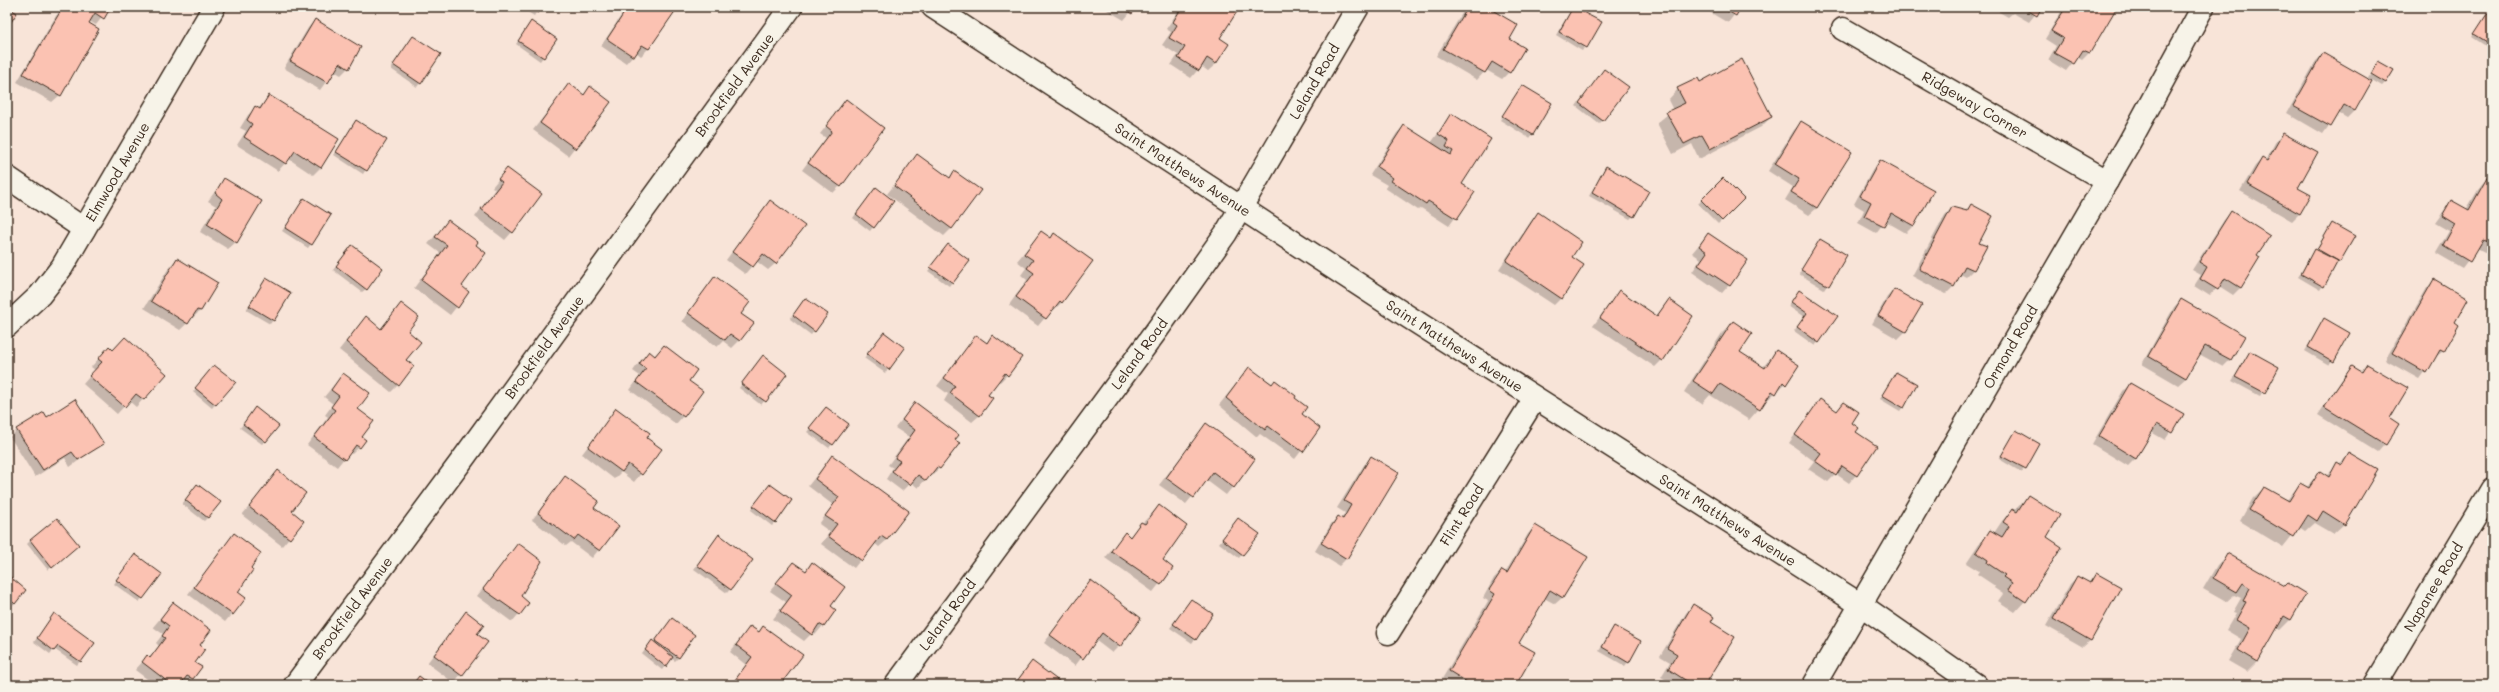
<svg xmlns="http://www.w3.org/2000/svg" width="2499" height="692" viewBox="0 0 2499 692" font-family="Mali,sans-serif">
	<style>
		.shadow { fill: #0003 }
		.building { fill: #fbc2b2; stroke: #3b2a1e }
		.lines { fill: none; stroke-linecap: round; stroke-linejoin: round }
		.minor-casing { stroke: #3b2a1e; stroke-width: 25 }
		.minor { stroke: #f7f3e8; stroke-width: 22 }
		.labels { text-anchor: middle; stroke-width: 3; stroke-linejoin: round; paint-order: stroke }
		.street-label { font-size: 14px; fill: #3b2a1e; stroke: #f7f3e8 }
	</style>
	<rect width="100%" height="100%" fill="#f8e4d8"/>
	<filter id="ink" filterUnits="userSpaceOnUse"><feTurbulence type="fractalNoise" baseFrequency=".025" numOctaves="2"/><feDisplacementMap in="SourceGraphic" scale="8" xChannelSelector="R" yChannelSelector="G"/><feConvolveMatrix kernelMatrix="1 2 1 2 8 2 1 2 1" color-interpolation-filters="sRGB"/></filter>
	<g filter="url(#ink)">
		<path class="shadow" d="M71,7H110L96,25L89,21L60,95L52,102L17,82L56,16L63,8L68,12Z
			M520,7H540L534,16Z
			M627,7H677L648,49L641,56L636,52L626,63L601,46Z
			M1102,7H1135L1124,20Z
			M1181,7H1239L1219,39L1216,64L1208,71L1201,66L1191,78L1171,65L1178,55L1162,45L1171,32L1166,29Z
			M1466,7H1485L1509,40V72L1502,79L1486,70L1477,80L1436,56Z
			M1573,7L1600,22L1582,51L1556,35Z
			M1701,7H1740L1728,23Z
			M1999,7H2041L2029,22L2013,13L2008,17L1999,12Z
			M2064,7H2116L2089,53L2082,60L2077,57L2066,71L2048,60L2056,46L2045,39Z
			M2487,15L2492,18V50L2472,37Z
			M315,20L348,68L341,75L334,71L320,90L284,68L308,28Z
			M531,22L543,57L540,61L516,44Z
			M413,37L420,83L417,87L391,69Z
			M2324,54L2368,79L2378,63L2386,82L2382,86L2372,80L2354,111L2347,118L2338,113L2323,134L2287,113L2316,61Z
			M1601,74L1602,121L1599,124L1576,106Z
			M1700,83L1771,117L1761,127L1699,159L1692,144L1673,154L1657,123L1673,110L1668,100L1678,89Z
			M569,85L583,95L590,88L609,102L568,156L533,130Z
			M1522,86L1532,134L1529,138L1500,120Z
			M269,97L321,167L313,175L289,159L278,171L237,145L246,131L240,128L248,115L256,108L258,109Z
			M846,101L840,186L833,193L802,170L826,138L820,134Z
			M1452,114L1461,184L1474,192L1449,226L1421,208L1418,210L1385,188L1387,185L1370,175L1397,133L1404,126L1431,143Z
			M1801,123L1851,153L1817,208L1809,215L1785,200L1793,187L1768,171L1794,130Z
			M353,125L386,140L363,174L334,155Z
			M2283,134L2297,188L2300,213L2292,221L2240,191L2255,166L2262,159L2265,161L2276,141Z
			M918,155L949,178L955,172L952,228L944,236L887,194Z
			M1880,161L1914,225L1906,233L1885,221L1876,233L1858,223L1864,210L1854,204L1873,169Z
			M1606,167L1633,216L1630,219L1589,196Z
			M507,169L512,232L505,240L475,217L495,189L492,187Z
			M2488,178L2492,180V256L2477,248L2462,268L2436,253L2449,231L2435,223L2451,201L2466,210L2481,185Z
			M224,179L236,242L228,249L200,232L216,206L208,201Z
			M1723,179L1743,199L1718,224L1698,204Z
			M872,192L873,227L870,231L853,218Z
			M304,200L311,244L308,248L282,231Z
			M770,201L776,263L768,270L756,261L745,274L726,260Z
			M1971,205L1978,243L1985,247L1973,270L1966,277L1960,274L1953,287L1946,294L1912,276L1945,215L1952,208L1965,211Z
			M2231,212L2259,258L2240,288L2233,295L2219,286L2210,296L2194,286L2201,275L2192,270L2224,220Z
			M1538,213L1571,257L1561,298L1554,305L1499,269L1531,221Z
			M448,221L460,287L468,292L450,315L414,288L440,253L428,244Z
			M2332,224L2354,237L2320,290L2298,277Z
			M1041,232L1050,239L1054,234L1062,302L1054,310L1053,308L1038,326L1009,305L1027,280L1021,275L1026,268L1017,261Z
			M1708,234L1729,285L1722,293L1692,272L1701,259L1692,253Z
			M1820,240L1846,256L1824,289L1799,274Z
			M948,245L968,261L949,286L928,271Z
			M352,246L366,289L362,292L333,270Z
			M177,259L217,283L200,311L180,330L144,308L170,266Z
			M715,277L740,314L739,341L732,348L723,341L717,347L682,321Z
			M266,279L273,320L270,324L246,310Z
			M2434,280L2454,323L2458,325L2443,352L2435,349L2442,352L2434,358L2419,379L2385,360L2427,288Z
			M1894,290L1920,305L1905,332L1898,339L1872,324L1887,297Z
			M1619,291L1655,317L1669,300L1662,360L1655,367L1593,326Z
			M1799,291L1818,342L1815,346L1794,331L1804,317L1788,306Z
			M2181,300L2230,360L2223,367L2199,354L2186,378L2178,385L2142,364L2174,307Z
			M802,302L814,331L811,335L790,319Z
			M401,304L407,331L405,360L398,385L391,392L339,350L359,325L380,329Z
			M2324,320L2349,334L2329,365L2305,351Z
			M1733,323L1739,353L1762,368L1776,352L1785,384L1764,403L1749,420L1710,395L1702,404L1684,392L1722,333Z
			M884,333L904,348L885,373L864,358Z
			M976,336L985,344L992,337L1007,375L1000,382L998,381L987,395L980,415L972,422L944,401L948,394L937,386Z
			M664,346L688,381L683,416L676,424L630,390L640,376L633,371L641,360L649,353L654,356Z
			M113,351L166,374L136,407L129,401L117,414L83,384L95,370L91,367L102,355Z
			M2250,352L2278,367L2260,396L2232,381Z
			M759,360L785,374L761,405L739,388Z
			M2367,365L2388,419L2385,444L2378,452L2318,415L2345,375L2352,367L2360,372Z
			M1249,368L1294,398L1301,414L1319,428L1295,459L1260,434L1257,437L1219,405Z
			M211,370L234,382L212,408L193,392Z
			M1896,373L1903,407L1900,411L1880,399Z
			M343,374L356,410L361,437L359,447L352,454L349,452L337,467L307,445L328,417L325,415L333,404L324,397Z
			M2130,384L2182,415L2165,440L2151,432L2136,458L2128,466L2092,444L2123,391Z
			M1820,400L1836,412L1844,403L1855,433L1856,475L1849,483L1836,474L1828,482L1808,469L1814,461L1789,443Z
			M915,404L954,441L939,468L932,476L930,474L918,488L911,482L902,491L886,479L893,468L888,465L909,437L895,428Z
			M826,408L848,424L829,448L807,432Z
			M616,409L645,438L661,449L634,482L621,472L614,479L582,454Z
			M252,412L265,441L262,444L240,428Z
			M47,418L102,443L70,467L65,458L35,477L10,437L17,430Z
			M1206,425L1254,460L1226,495L1206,480L1186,504L1159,485Z
			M2016,431L2039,444L2021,472L1999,459Z
			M2350,454L2344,524L2333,534L2314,523L2305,531L2299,527L2283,547L2240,521L2253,498L2264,488L2286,501L2300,484L2306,488L2320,473L2326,476Z
			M832,456L907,511L887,540L879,547L874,543L854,568L821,544L830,532L819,524L833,505L808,486Z
			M1371,457L1398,473L1346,559L1339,566L1315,551L1331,524L1338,517L1341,519L1345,513L1337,508L1364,465Z
			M278,472L290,511L303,521L282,546L242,515Z
			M565,477L593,509L617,527L592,558L571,542L566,546L532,520Z
			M197,485L208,517L204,521L182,504Z
			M767,489L775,522L772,526L751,510Z
			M2028,496L2046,538L2025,601L2015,612L1998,601L2003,594L1994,588L1995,586L1977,574L1979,571L1966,563L1980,542L1991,531L1994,533L2002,521L2012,510L2014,511Z
			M1159,506L1161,560L1172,568L1153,592L1105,558L1125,534L1129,537Z
			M1238,519L1258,534L1239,558L1219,543Z
			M1535,527L1563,597L1555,604L1544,598L1518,643L1515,685H1453L1442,679L1488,601L1483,598L1494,578L1502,571L1505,573L1528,534Z
			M234,534L249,568L236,592L245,598L225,622L188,594Z
			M719,536L752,560L727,593L694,569Z
			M31,540L74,548L48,570L27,544Z
			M518,544L533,577L519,597L528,603L512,622L477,596Z
			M2227,555L2291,619L2280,630L2277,628L2258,661L2247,672L2228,661L2241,639L2226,630L2236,613L2233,612L2241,598L2234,595L2226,602L2203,589L2217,565Z
			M132,559L160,574L139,602L114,584Z
			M793,563L805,571L813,564L830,606L835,611L816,634L813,632L804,641L773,619L786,602L770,591Z
			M2096,574L2091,640L2083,647L2046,626L2070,584L2077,577L2088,583Z
			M7,575L14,603L11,607L7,603Z
			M1091,582L1119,646L1112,653L1095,640L1075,666L1044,643Z
			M1191,600L1195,639L1192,643L1170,628Z
			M173,603L198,645L194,663L200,668L186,685L180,683L178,685H155L135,670L147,657L149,658L159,646L156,643L163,634L153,627Z
			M1693,606L1709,623L1704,685H1675L1661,677L1670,662L1660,656L1686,613Z
			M466,613L476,635L486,642L454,683L427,663Z
			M51,618L94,643L77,665L54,649L50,654L34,642Z
			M669,623L694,636L678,658L675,661L671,658L662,670L642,654L649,645L654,643Z
			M750,627L758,633L763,628L779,685H731L746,665L730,652Z
			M1614,627L1628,662L1625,666L1599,651Z
			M1032,662L1062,685H1013Z
			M2492,675V685H2486Z"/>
		<path class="building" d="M7,7L17,13L7,28Z
			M63,7L70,12L73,7H111L104,19L95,13L89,23L99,29L61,96L23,74Z
			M528,7H542L538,13Z
			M628,7H678L649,49L642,45L634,57L607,39Z
			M1121,7H1136L1132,14Z
			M1182,7H1240L1220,38L1229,44L1216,64L1207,58L1199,71L1178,58L1185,47L1169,38L1177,25L1173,22Z
			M1468,7H1487L1518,25L1510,39L1525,48L1510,73L1492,62L1485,73L1443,49Z
			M1573,7L1602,22L1587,48L1559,32Z
			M1721,7H1741L1736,16Z
			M2022,7H2042L2037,16Z
			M2066,7H2117L2090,53L2083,50L2074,64L2054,53L2063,38L2051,31Z
			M2487,14L2492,17V45L2474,34Z
			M315,19L361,47L349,69L340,63L328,83L290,61Z
			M531,21L557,39L544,58L518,41Z
			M7,33L11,36L7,43Z
			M413,36L441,54L421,84L393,65Z
			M2323,53L2372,81L2355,111L2344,105L2331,127L2293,106Z
			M1742,59L1772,117L1710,149L1702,135L1684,144L1666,112L1685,103L1677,88L1698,78L1700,82Z
			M2378,61L2394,70L2386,83L2371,74Z
			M1604,69L1629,87L1603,121L1579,103Z
			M569,83L584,95L590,86L611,102L576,149L540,123Z
			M1522,85L1552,103L1533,135L1502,116Z
			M269,95L339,139L321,168L295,151L286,164L244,137L252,124L247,120L255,106L260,109Z
			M846,99L884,128L841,187L808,163L832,131L826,126Z
			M1451,113L1491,139L1462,184L1475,192L1457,219L1428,201L1426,204L1391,181L1393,178L1377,167L1404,125L1451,155L1453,151L1446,147L1449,141L1438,134Z
			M356,120L387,140L367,171L336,152Z
			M1801,121L1852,152L1817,208L1791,192L1799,179L1775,164Z
			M2283,133L2318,152L2298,188L2311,195L2300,214L2247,184L2262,158L2267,161Z
			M917,154L950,178L954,171L981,190L952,229L894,186Z
			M1880,160L1934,190L1914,226L1891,213L1884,226L1864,216L1871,202L1860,196Z
			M1606,166L1649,191L1634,217L1592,192Z
			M507,168L542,194L513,233L481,209L502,182L498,179Z
			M2488,176L2492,179V245L2483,240L2470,262L2443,246L2455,224L2442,216L2451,200L2469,210Z
			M224,178L262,201L237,243L207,224L222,199L215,193Z
			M1723,178L1744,199L1722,221L1701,200Z
			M876,187L894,201L874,228L856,214Z
			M304,198L331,215L312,245L285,228Z
			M770,200L805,226L776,264L763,254L753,267L732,252Z
			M1971,204L1993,216L1979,243L1987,246L1974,270L1965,266L1954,287L1919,269L1952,207L1967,211Z
			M2231,211L2270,236L2257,255L2260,257L2241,288L2225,278L2218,290L2200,279L2207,267L2199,262Z
			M1538,212L1582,242L1572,257L1584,265L1562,299L1506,261Z
			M448,220L478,242L476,245L486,253L462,286L469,292L458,308L421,280L447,245L435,237Z
			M2332,223L2355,236L2340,262L2317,249Z
			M1041,231L1051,238L1054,233L1093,261L1062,303L1060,301L1046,319L1016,297L1034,273L1027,268L1033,260L1024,254Z
			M1708,233L1748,260L1730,286L1698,265L1707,252L1699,246Z
			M1820,239L1847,255L1829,286L1801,270Z
			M948,244L970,261L953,283L930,267Z
			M352,245L383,268L367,290L336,266Z
			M2314,249L2338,261L2324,287L2301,274Z
			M177,258L218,283L201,311L197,310L188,324L151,301Z
			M715,276L750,302L741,314L754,323L740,341L730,334L725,340L688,313Z
			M266,278L291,293L274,321L249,306Z
			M2434,279L2468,299L2455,322L2459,325L2444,352L2440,350L2427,373L2392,353Z
			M1894,289L1922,305L1906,332L1878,316Z
			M1619,290L1657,316L1669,299L1693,316L1663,361L1600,318Z
			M1799,290L1838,316L1819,343L1797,327L1807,313L1791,302Z
			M805,298L828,314L815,332L793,315Z
			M2181,299L2245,336L2231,360L2205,346L2186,378L2148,356Z
			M401,303L419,317L408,331L421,342L406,360L414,366L399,386L346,342L366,316L381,329Z
			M2324,318L2350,333L2334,362L2308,347Z
			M1733,321L1752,334L1740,352L1765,368L1776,350L1799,365L1786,385L1783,382L1776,394L1772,391L1760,410L1720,384L1713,394L1693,381Z
			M884,332L905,348L889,370L867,354Z
			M976,335L987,343L992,335L1022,357L1008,376L1005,373L988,395L993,398L980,416L950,393L955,386L944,378Z
			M125,337L167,374L144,400L136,394L125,407L89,376L102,362L98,359L109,346L113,350Z
			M664,345L697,370L689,381L703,391L684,417L636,382L646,369L639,364L649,351L655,356Z
			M2250,351L2279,367L2265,393L2235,377Z
			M763,355L787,374L766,402L741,384Z
			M2367,364L2408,388L2390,418L2399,424L2386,445L2324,407L2352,366L2362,372Z
			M214,365L236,382L216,405L195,388Z
			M1249,367L1272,384L1275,380L1296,396L1295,398L1307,407L1302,414L1320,428L1303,452L1268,426L1265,430L1226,398Z
			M1896,372L1917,384L1904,408L1882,395Z
			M343,373L370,393L358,409L374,421L362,437L366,440L360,448L356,445L345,460L314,437L335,410L331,407L339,396L331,390Z
			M2130,383L2184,414L2173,433L2157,424L2136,459L2099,436Z
			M75,399L104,444L78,460L72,452L43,470L16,429L44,412L47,417Z
			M1820,399L1837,411L1844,402L1859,412L1852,423L1859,428L1856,432L1877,446L1857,476L1842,466L1836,476L1815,461L1821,453L1795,435Z
			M915,402L959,435L955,440L960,443L940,469L937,467L926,481L918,475L910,485L892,471L900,461L895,458L915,430L902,420Z
			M255,407L279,426L266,442L243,424Z
			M826,407L849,424L833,445L809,428Z
			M616,408L650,433L647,438L662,449L642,475L628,464L622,472L588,447Z
			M1206,423L1255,459L1234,488L1213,472L1194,498L1166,478Z
			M2016,430L2040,444L2026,469L2001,456Z
			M2349,453L2378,470L2345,525L2323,511L2317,521L2308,515L2294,537L2249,510L2264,487L2289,501L2300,483L2309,488L2320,471L2329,477L2337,462L2342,465Z
			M832,455L909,511L887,540L881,536L862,561L828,536L837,524L825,516L839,497L815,479Z
			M1371,456L1399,473L1347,559L1321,543L1338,516L1343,519L1351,505L1344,501Z
			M278,470L306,493L292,511L304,521L290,539L249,507Z
			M565,476L599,501L594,508L619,526L600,551L578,535L574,540L538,513Z
			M197,484L221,502L208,518L185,500Z
			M770,484L792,500L776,523L753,506Z
			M2028,495L2060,515L2047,537L2062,547L2026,602L2008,590L2012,583L2003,577L2005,575L1987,563L1988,560L1976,552L1990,530L2002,537L2009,526L2003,522L2012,509L2017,512Z
			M1159,505L1187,526L1163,560L1173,568L1161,585L1111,551L1125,532L1130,537L1141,522L1145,524Z
			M57,518L79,545L52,568L30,540Z
			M1238,518L1260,534L1243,555L1222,539Z
			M1535,525L1588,557L1563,598L1550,590L1519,643L1535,652L1516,685H1472L1449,671L1495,594L1489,590L1502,570L1507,573Z
			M234,533L261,553L251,568L253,570L238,592L246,598L233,615L194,587Z
			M719,534L753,560L731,590L697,565Z
			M518,543L542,561L521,596L529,603L520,615L483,589Z
			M2227,553L2285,586L2288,583L2306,594L2291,620L2284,616L2258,662L2238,650L2250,628L2236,620L2246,602L2243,601L2250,588L2243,583L2237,592L2213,578Z
			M135,554L162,574L143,599L116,580Z
			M793,562L806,571L812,562L845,587L831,606L836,610L824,627L819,624L812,635L780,611L792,595L776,583Z
			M2096,573L2121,587L2091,641L2053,619L2077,576L2090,583Z
			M7,574L26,590L15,604L7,597Z
			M1091,580L1141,618L1120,647L1102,633L1083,659L1050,635Z
			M1191,599L1213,614L1196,640L1173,624Z
			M173,602L211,630L200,645L205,649L195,663L202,667L193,679L187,676L180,685H172L142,662L147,655L150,658L165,638L162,636L169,626L160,619Z
			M1693,604L1714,617L1711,622L1735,637L1705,685H1693L1668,669L1677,654L1667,648Z
			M466,611L484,625L477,634L488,642L462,676L434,655Z
			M54,613L95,643L81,662L58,646L54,651L37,638Z
			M672,618L695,635L679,658L655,641Z
			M750,626L759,632L763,626L803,655L780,685H742L735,680L752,657L736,645Z
			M1614,626L1641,641L1629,663L1602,647Z
			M652,640L673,657L666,667L645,650Z
			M1032,661L1064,685H1014Z
			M419,676L431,685H412Z"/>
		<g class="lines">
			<g class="minor-casing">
				<g id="minor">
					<path id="s1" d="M933,7L1407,316L1861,605L1976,685"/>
					<path id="s2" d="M1843,29L2107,181"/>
					<path d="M7,177L84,229"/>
					<path id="s3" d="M7,326L40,295L62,267L214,7"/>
					<path id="s4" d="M1388,633L1535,398"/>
					<path id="s5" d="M295,685L460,463L791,7"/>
					<path id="s6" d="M896,685L1157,330L1226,233L1358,7"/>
					<path id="s7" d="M1814,685L2129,143L2203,7"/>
					<path id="s8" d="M2375,685L2492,489"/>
				</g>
			</g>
			<use href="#minor" class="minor"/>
		</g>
	</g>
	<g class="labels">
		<g class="street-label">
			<text dy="5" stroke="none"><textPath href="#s6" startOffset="735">Leland Road</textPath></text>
			<text dy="5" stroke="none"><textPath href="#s5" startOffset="744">Brookfield Avenue</textPath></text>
			<text dy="5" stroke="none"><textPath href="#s2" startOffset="152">Ridgeway Corner</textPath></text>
			<text dy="5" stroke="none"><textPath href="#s1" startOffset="298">Saint Matthews Avenue</textPath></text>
			<text dy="5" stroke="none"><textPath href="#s3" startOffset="191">Elmwood Avenue</textPath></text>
			<text dy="5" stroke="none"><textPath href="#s1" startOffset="622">Saint Matthews Avenue</textPath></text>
			<text dy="5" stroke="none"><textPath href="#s5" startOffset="420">Brookfield Avenue</textPath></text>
			<text dy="5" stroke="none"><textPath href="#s7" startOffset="391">Ormond Road</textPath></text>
			<text dy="5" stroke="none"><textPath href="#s6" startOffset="411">Leland Road</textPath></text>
			<text dy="5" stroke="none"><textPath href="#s4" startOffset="139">Flint Road</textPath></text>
			<text dy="5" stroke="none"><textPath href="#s1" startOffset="946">Saint Matthews Avenue</textPath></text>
			<text dy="5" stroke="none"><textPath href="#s8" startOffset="114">Napanee Road</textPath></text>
			<text dy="5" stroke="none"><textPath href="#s5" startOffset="96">Brookfield Avenue</textPath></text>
			<text dy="5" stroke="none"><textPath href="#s6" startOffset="87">Leland Road</textPath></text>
		</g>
	</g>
	<rect width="2499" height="692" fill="none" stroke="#f7f3e8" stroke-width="24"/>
	<rect x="12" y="12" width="2475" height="668" fill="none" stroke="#3b2a1e" stroke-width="1.5" filter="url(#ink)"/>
</svg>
